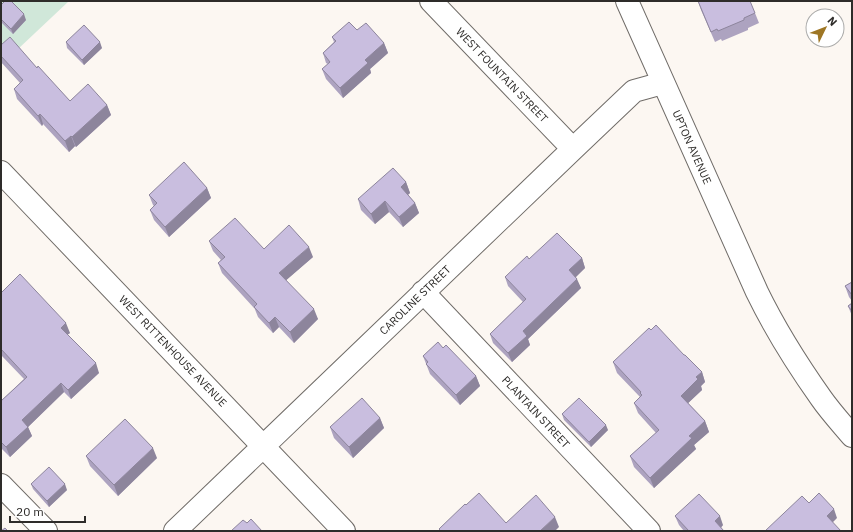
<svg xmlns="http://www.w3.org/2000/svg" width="853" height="532" viewBox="0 0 853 532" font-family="'IBM Plex Sans',sans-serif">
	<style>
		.green { fill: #d0e7d9 }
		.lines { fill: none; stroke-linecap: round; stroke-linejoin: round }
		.minor-casing { stroke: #706c68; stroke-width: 24 }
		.tertiary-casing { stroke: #706c68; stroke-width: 24 }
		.minor { stroke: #fff; stroke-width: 22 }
		.tertiary { stroke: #fff; stroke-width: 22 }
		.wall { fill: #ada3c0 }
		.shaded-wall { fill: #8d859c }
		.building { fill: #c9bedf; stroke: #8d859c }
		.labels { text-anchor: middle; stroke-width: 3; stroke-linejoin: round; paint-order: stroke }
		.street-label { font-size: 11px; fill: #2e2c2a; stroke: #fff }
	</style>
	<rect width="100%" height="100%" fill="#fcf7f2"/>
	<path class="green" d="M1,1H69L1,65Z"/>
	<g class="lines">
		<g class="minor-casing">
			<path id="minor" d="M431,1L573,149
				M1,172L344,531
				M423,292L649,531
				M1,485L46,531
				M175,531L573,149L634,91L663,83"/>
		</g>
		<g class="tertiary-casing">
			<path id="tertiary" d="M627,1L757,292C775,329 797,364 821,398C830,411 841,423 852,436"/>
		</g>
		<use href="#minor" class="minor"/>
		<use href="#tertiary" class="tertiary"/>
	</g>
	<path class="wall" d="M698,1L755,13L759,23L748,28V30L722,41L721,39L715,42L701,10Z
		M1,5L26,20L13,34L1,22Z
		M357,30L384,43L388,53L370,69L371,73L343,98L326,79L322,69L328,64L326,63L323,53L334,42L332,37Z
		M66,42L102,48L84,65L67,48Z
		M1,45L37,68L70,101L107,105L111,115L76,147L75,146L69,152L43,124L42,126L17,99L14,89L20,83L1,62Z
		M406,182L410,193L408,195L415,203L419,213L403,227L389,212L375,224L361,210L358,199Z
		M207,188L211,198L169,237L154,220L150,210L154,206L153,205L149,195Z
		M209,241L313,257L286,280L318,319L294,343L279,327L273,333L258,317L254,307V308L222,273L218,263L221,260L213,251Z
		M582,258L585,268L575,277L581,288L528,339L530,345L512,362L493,343L490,334L523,302L508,286L505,277L529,259Z
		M852,282V301L849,297L845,286Z
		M1,293L70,333L67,335L99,373L71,399L64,392L28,427L32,436L10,457L1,448V401L24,379L1,355Z
		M852,303V316L848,306Z
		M651,330L684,355L702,372L705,382L701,386L702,390L688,403L705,421L709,432L694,445L696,449L654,488L634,467L630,456L656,433L638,413L634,403L640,397L617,373L613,362Z
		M443,348L476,376L480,386L460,405L430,374L423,356Z
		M562,414L608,430L591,447L564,420Z
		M380,418L384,428L353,458L334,438L330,427Z
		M86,456L157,458L118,496L90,466Z
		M31,484L67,490L49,507L33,489Z
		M675,516L723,525L721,528L724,531H684L679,525Z"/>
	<path class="shaded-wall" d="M24,14L26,20L13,34L11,29Z
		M100,42L102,48L84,65L82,60Z
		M384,43L388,53L370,69L371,73L343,98L340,88L365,60Z
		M107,105L111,115L76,147L72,137Z
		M40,114L43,124L42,126L38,116Z
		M71,136L75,146L69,152L65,141Z
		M406,182L410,193L404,198L401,187Z
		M207,188L211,198L169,237L165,227Z
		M385,201L389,212L375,224L371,214Z
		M415,203L419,213L403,227L399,217Z
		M309,247L313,257L283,283L279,273Z
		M582,258L585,268L573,280L569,270Z
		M577,279L581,288L528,339L530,345L512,362L508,353L523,331Z
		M314,309L318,319L294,343L290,332Z
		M275,317L279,327L273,333L269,323Z
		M66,323L70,333L64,337L61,328Z
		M96,363L99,373L71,399L68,390Z
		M702,372L705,382L701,386L702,390L684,407L681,396L696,377Z
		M476,376L480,386L460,405L456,395Z
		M61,383L64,392L28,427L32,436L10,457L6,447L22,420Z
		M380,418L384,428L353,458L349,447Z
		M705,421L709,432L694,445L696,449L654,488L650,478L689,436Z
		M606,425L608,430L591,447L589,442Z
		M153,448L157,458L118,496L114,485Z
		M65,484L67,490L49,507L47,501Z
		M834,509L837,518L830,525L827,516Z
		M720,516L723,525L718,530L715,521Z
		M555,517L559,527L555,531H540Z"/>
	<path class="building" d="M5,1H11L24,14L11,29L1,19V5Z
		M698,1H750L755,13L744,18V20L718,31L717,29L711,32Z
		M349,22L357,30L366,23L384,43L365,60L368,63L340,88L322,69L330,62L323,53L336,41L332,37Z
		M84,25L100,42L82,60L66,42Z
		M10,37L37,68L38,66L70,101L88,84L107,105L72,137L71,136L65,141L40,114L38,116L14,89L23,80L1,56V45Z
		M184,162L207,188L165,227L150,210L157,203L149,195Z
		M393,168L406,182L401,187L415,203L399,217L385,201L371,214L358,199Z
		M235,218L264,249L289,225L309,247L279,273L314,309L290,332L275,317L269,323L254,307L257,304L218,263L225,257L209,241Z
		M557,233L582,258L569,270L577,279L523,331L527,336L508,353L490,334L526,299L505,277L527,256L529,259Z
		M20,274L66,323L61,328L96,363L68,390L61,383L22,420L28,427L6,447L1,442V401L27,377L1,349V293Z
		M852,282V295L845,286Z
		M852,303V311L848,306Z
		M656,325L684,355H685L702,372L696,377L698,379L681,396L705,421L689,436L692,438L650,478L630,456L659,430L634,403L642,395L640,393L641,392L613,362L649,328L651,330Z
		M438,342L443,348L446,345L476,376L456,395L426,364L428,362L423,356Z
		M362,398L380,418L349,447L330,427Z
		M579,398L606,425L589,442L562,414Z
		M125,419L153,448L114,485L86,456Z
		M49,467L65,484L47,501L31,484Z
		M479,493L506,523L536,495L555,517L540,531H439L440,530L439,529L465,504L466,505Z
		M819,493L834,509L827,516L841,531H765L802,496L809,503Z
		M699,494L720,516L715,521L724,531H689L675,516Z
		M251,519L262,531H231L243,520L247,523Z
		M5,528L8,531H1Z"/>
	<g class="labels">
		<g class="street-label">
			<text transform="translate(502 75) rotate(46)" y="4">WEST FOUNTAIN STREET</text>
			<text transform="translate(692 147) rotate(66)" y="4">UPTON AVENUE</text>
			<text transform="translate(415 300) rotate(-44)" y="4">CAROLINE STREET</text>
			<text transform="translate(173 351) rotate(46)" y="4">WEST RITTENHOUSE AVENUE</text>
			<text transform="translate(536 412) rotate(47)" y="4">PLANTAIN STREET</text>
		</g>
	</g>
	<rect width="853" height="532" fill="none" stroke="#2e2c2a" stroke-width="4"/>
	<g transform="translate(825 28) rotate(47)"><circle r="19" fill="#ffffff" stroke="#ababaa"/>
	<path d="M0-3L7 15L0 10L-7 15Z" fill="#9e7624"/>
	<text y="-6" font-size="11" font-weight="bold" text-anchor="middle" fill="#2e2c2a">N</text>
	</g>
	<path d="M10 516v6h75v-6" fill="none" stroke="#2e2c2a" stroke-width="2"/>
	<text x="16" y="516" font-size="12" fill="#2e2c2a" stroke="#ffffff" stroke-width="3" paint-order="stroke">20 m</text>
</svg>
